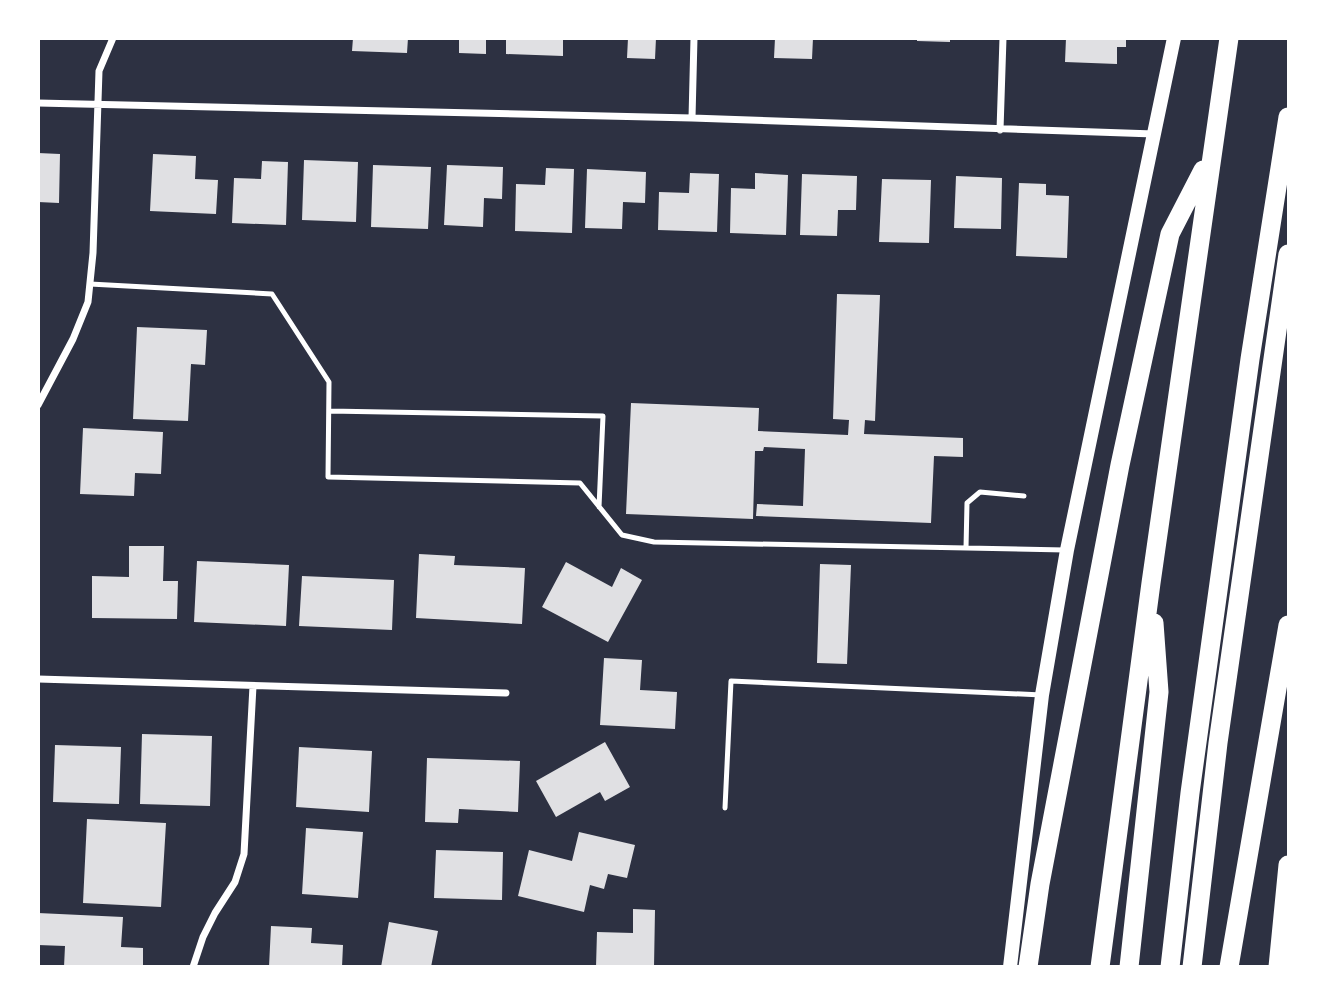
<svg xmlns="http://www.w3.org/2000/svg" width="1327" height="1005" viewBox="0 0 1327 1005" font-family="'Exo 2',sans-serif">
	<style>
		.building { fill: #e0e0e3 }
		.lines { fill: none; stroke-linecap: round; stroke-linejoin: round }
		.service { stroke: #fff; stroke-width: 5 }
		.minor { stroke: #fff; stroke-width: 7 }
		.secondary { stroke: #fff; stroke-width: 14 }
		.motorway { stroke: #fff; stroke-width: 19 }
	</style>
	<rect width="100%" height="100%" fill="#2d3142"/>
	<path class="building" d="M353,38H408L407,53L352,51Z
		M459,38H486V54L459,53Z
		M506,38H563V56L506,54Z
		M628,38H656L655,59L627,58Z
		M775,38H813L812,59L774,58Z
		M917,38H950V42L917,41Z
		M1066,38H1126V47H1117V64L1065,62Z
		M38,153L60,154L59,203L38,202Z
		M153,154L196,156L195,179L218,180L216,214L150,211Z
		M304,160L358,162L356,222L302,220Z
		M262,161L288,162L286,225L232,223L234,178L261,179Z
		M373,165L431,167L428,229L371,227Z
		M447,165L503,167L502,199L484,198L483,227L444,225Z
		M546,168L574,169L572,233L515,231L516,184L545,185Z
		M587,169L646,172L645,203L623,202L622,229L585,228Z
		M690,173L719,174L717,232L658,230L659,192L689,193Z
		M755,173L788,175L786,235L730,233L731,188L755,189Z
		M802,174L857,176L856,210H838L837,236L800,235Z
		M956,176L1002,178L1001,229L954,228Z
		M882,179L931,180L929,243L879,242Z
		M1019,183L1046,184V195L1069,196L1067,258L1016,256Z
		M837,294L880,295L875,421L865,420L864,434L963,438V457L934,456L931,523L756,516L757,504L803,506L805,449L764,447L763,451H755L753,519L626,514L631,403L759,408L758,431L848,435L849,420L833,419Z
		M137,327L207,330L205,365L191,364L188,421L133,419Z
		M83,428L163,432L161,474L135,473L134,496L80,494Z
		M129,546H164L163,581H178L177,619L92,618V576L129,577Z
		M419,554L455,556L454,565L525,568L522,624L416,618Z
		M197,561L289,565L286,626L194,622Z
		M566,562L612,587L621,568L642,580L608,642L542,607Z
		M820,564L851,565L847,664L817,663Z
		M302,576L394,580L392,630L299,626Z
		M604,658L642,660L640,690L677,692L675,729L600,725Z
		M142,734L212,736L210,806L140,804Z
		M605,742L630,787L605,801L600,792L556,817L536,781Z
		M55,745L121,747L119,804L53,802Z
		M299,747L372,751L369,812L296,807Z
		M427,758L520,761L518,812L459,809L458,823L425,822Z
		M87,819L166,823L161,907L83,903Z
		M306,828L363,832L358,898L302,894Z
		M579,832L635,845L627,878L608,874L604,889L590,885L584,912L518,896L529,850L572,861Z
		M436,850L503,852L502,900L434,898Z
		M633,909L655,910L654,967H596L597,932L633,933Z
		M38,913L123,917L121,947L143,948V967H64L65,946L38,945Z
		M389,922L438,931L431,967H381Z
		M271,926L312,928L311,943L343,945L342,967H269Z"/>
	<g class="lines">
		<path class="service" d="M90,284L272,294L329,382L328,477L580,483L622,535L654,542L1065,550
			M329,411L603,416L599,507
			M966,548L967,503L980,492L1024,496
			M725,808L731,681L1042,695"/>
		<path class="minor" d="M38,103L692,118L1154,134
			M692,118L694,38
			M1000,130L1003,38
			M38,405L73,339L88,302L93,253L99,71L113,38
			M38,679L506,693
			M193,967L203,937L215,913L235,882L244,854L253,686"/>
		<path class="secondary" d="M1010,967L1042,695L1067,550L1174,38"/>
		<path class="motorway" d="M1028,967L1040,884L1120,465L1170,234L1203,170
			M1100,967L1151,583L1229,38
			M1129,967L1159,692L1154,623
			M1170,967L1190,793L1250,359L1288,117
			M1192,967L1218,743L1288,254
			M1229,967L1288,625
			M1278,967L1288,865"/>
	</g>
	<rect width="1327" height="1005" fill="none" stroke="#ffffff" stroke-width="80"/>
</svg>
